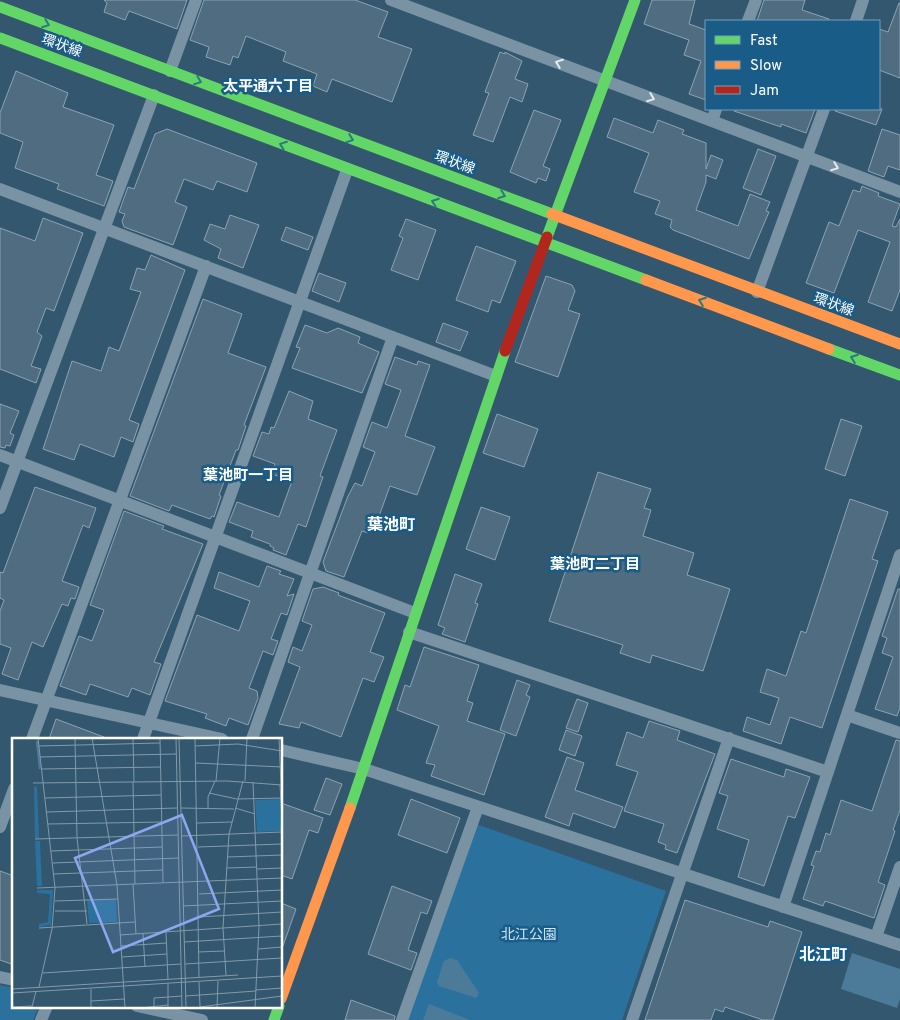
<svg xmlns="http://www.w3.org/2000/svg" width="900" height="1020" viewBox="0 0 900 1020" font-family="Overpass,'Noto Sans JP',sans-serif">
	<style>
		.green { fill: #2a719e }
		.water { fill: #4c7b9a }
		.building { fill: #4f6c80; stroke: #8da3b2 }
		.lines { fill: none; stroke-linecap: round; stroke-linejoin: round }
		.street { stroke: #7993a4; stroke-width: 12 }
		.fast { stroke: #63d668; stroke-width: 11 }
		.slow { stroke: #ff974d; stroke-width: 11 }
		.jam { stroke: #b3261e; stroke-width: 11 }
		.oneway { stroke: #2c7a80 }
		.oneway2 { stroke: #e4e9ed }
		.labels { text-anchor: middle; stroke-width: 5; stroke-linejoin: round; paint-order: stroke }
		.street-label { font-size: 14px; fill: #fff; stroke: #195c88 }
		.park-label { font-size: 14px; fill: #c7e6f9; stroke: #195c88 }
		.neighbourhood-label { font-size: 15px; font-weight: bold; fill: #fff; stroke: #195c88 }
		.quarter-label { font-size: 16px; font-weight: bold; fill: #fff; stroke: #195c88 }
		.inset-river { fill: none; stroke: #4c7b9a; stroke-width: 2.5 }
		.inset-road { fill: none; stroke: #849aa9; stroke-width: 1 }
		.view { fill: #8ea6ec; fill-opacity: 0.15; stroke: #8ea6ec; stroke-width: 2.5 }
		.inset-edge { fill: none; stroke: #fff; stroke-width: 2.5 }
	</style>
	<rect width="100%" height="100%" fill="#32576f"/>
	<path class="green" d="M476,824L666,891L622,1020H407Z
		M0,985L14,988V1006H39L33,1020H0Z"/>
	<path class="water" d="M852,953L900,969V999L897,1008L841,989Z
		M450,958L457,960L479,993L476,998L439,986L437,982L444,961Z
		M429,1004L470,1020H423Z"/>
	<path class="building" d="M104,0H187L177,29L129,11L125,20L104,12L107,3Z
		M204,0H355L388,12L378,37L412,49L392,102L332,79L327,92L313,86L317,74L283,61L286,52L246,36L238,58L233,56L230,65L206,57L209,47L190,40Z
		M652,0H695L689,24L706,30V100L689,94L701,61L684,55L689,40L644,24Z
		M764,0H805L802,10L829,19V21H757Z
		M899,3H900V78L879,70V29L888,32Z
		M500,52L505,54V52L522,61L515,79L528,84L522,102L510,97L493,142L473,135L489,93L485,92Z
		M16,71L68,93L63,107L114,125L96,175L113,181L104,206L57,189L59,184L15,168L23,142L0,133V113Z
		M735,109H815L806,133L781,124V127L734,111Z
		M835,109H882L876,125L835,111Z
		M534,110L561,120L543,166L550,169L546,181L538,178L536,183L510,172Z
		M614,118L653,133L658,120L684,130L682,134L706,143V169L711,155L723,160L716,179L706,175V182L696,210L738,226L750,194L770,202L766,211L769,212L749,259L673,230L670,227L672,220L655,214L660,201L634,192L649,153L607,137Z
		M167,129L257,163L247,192L217,181L213,190L184,179L175,202L187,207L173,245L124,227L122,221L125,214L119,212L128,187L134,189L155,134Z
		M882,129L900,135V170L888,166L884,177L868,171Z
		M758,149L776,156L761,195L743,188Z
		M862,186L879,193L878,196L900,204L892,226L896,227L900,219V290L892,311L868,302L890,242L858,230L834,293L806,283L829,222L839,226L853,190L860,192Z
		M230,215L259,225L243,268L218,258L221,249L204,240L210,224L225,229Z
		M43,218L83,233L54,311L46,308L37,332L42,336L31,366L41,369L36,383L0,369V228L35,241Z
		M406,219L436,230L418,280L391,270L403,238L399,236Z
		M286,227L313,237L308,250L281,240Z
		M476,246L516,261L500,303L492,300L488,312L456,300Z
		M151,255L185,270L129,420L139,424L133,442L121,437L114,457L80,444L74,460L43,449L72,361L101,371L109,347L119,351L141,292L130,289L137,268L145,270Z
		M319,273L346,283L339,302L312,291Z
		M546,276L572,285L575,291L568,310L580,314L558,377L515,362Z
		M203,299L242,314L228,353L266,367L244,425L246,426L238,450H236L219,495L221,496L214,517L212,516L210,519L172,505L169,511L130,496Z
		M443,323L468,332L460,351L436,342Z
		M305,325L327,333L338,328L360,337L358,343L379,352L362,393L292,368L300,348L296,347Z
		M395,357L417,365L418,361L430,365L405,436L435,447L417,495L390,486L378,519L374,517L368,533L362,531L344,577L326,571L323,562L348,496L355,483L362,486L375,452L363,447L372,422L387,428L401,390L385,384Z
		M289,391L313,401L308,419L337,430L320,476L323,477L306,527L298,524L286,555L273,550L274,548L270,546V544L251,537L253,531L229,522L237,502L279,517L292,481L272,474L275,464L253,456L262,432L269,434L271,427L274,428Z
		M0,404L19,411L10,433L14,435L10,446L6,445L5,448L0,447Z
		M497,414L538,429L524,467L483,453Z
		M841,419L862,426L845,476L825,469Z
		M598,472L651,489L644,508L651,510L643,536L694,553L687,575L730,589L703,671L652,655L650,663L620,653L623,645L549,621Z
		M35,487L96,508L89,528L83,525L62,581L79,587L75,599L71,598L68,606L62,604L43,647L32,642L18,680L2,674L11,648L0,644V611L4,600L0,598V572L3,573Z
		M850,499L888,512L872,559L878,561L822,728L790,717L781,744L743,731L747,717L770,725L779,698L760,692L767,669L786,676L801,631L806,633Z
		M481,507L510,517L495,560L466,549Z
		M124,511L164,526L162,529L203,544L154,662L161,664L150,695L132,688L128,697L90,684L86,695L60,686L79,636L92,641L104,610L90,605Z
		M267,566L281,571L279,574L294,579L287,596L294,594L287,615L281,613L271,639L278,641L273,655L263,651L249,688L257,691L258,698L248,725L229,718L226,726L205,718L207,714L165,701L197,615L239,631L250,601L214,588L219,572L259,587Z
		M455,574L482,584L475,603L478,604L465,642L442,634L445,628L438,625Z
		M323,587L339,593L338,595L385,613L370,652L384,657L374,682L363,678L341,737L301,722L299,728L279,724L300,667L288,662L293,647L302,651L312,625L302,621L313,589Z
		M898,589H900V708L897,716L875,709L893,657L882,653L887,638L882,636Z
		M424,647L479,665L467,701L473,703L467,721L505,734L484,795L431,776L435,765L426,763L439,726L397,710L405,685L410,687Z
		M517,680L530,685L526,695L530,697L516,736L500,730Z
		M577,699L588,703L578,732L566,728Z
		M56,719L104,737V739H49Z
		M649,721L680,731L677,740L715,754L677,853L665,849L666,845L658,842L664,824L624,811L638,772L616,765L627,732L643,738Z
		M566,730L582,736L575,756L559,750Z
		M896,740L900,741V810L893,830L895,831L878,882L885,885L874,918L825,901L823,906L803,899L814,866L811,865L816,851L820,852L826,833L830,835L841,800L872,811Z
		M567,757L584,763L575,790L623,807L615,828L573,813L569,826L545,817Z
		M731,759L784,777L786,769L810,777L795,818L788,816L764,886L738,877L749,840L717,829L728,796L719,793Z
		M326,778L342,784L330,815L314,810Z
		M411,799L460,818L447,853L398,835Z
		M281,803L323,818L318,833L309,830L292,879L281,875Z
		M0,871L14,876V965L0,960Z
		M392,886L432,901L427,914L421,912L408,950L417,953L411,970L368,954Z
		M685,900L768,927L770,921L802,932L773,1020H763L725,1007L723,1012L715,1009L711,1020H645Z
		M281,903L296,909L283,946H281Z
		M351,1000L395,1016L394,1020H345Z"/>
	<g class="lines">
		<path class="street" d="M391,0L900,192
			M748,21L756,0
			M856,21L863,0
			M170,71L196,0
			M712,121L716,109
			M0,189L496,376
			M757,292L824,109
			M0,455L415,613
			M0,508L154,95
			M409,632L828,772
			M0,690L222,739
			M847,715L900,733
			M32,739L206,266
			M143,739L347,170
			M252,739L393,337
			M281,750L364,769L900,945
			M0,827L14,789
			M783,907L900,555
			M876,937L900,867
			M0,977L14,980
			M137,1006L202,1020
			M41,1020L47,1006
			M402,1020L478,807
			M632,1020L729,738"/>
		<path class="fast" d="M0,7L552,214
			M0,38L646,280
			M547,237L635,0
			M829,349L900,375
			M350,808L505,351
			M274,1020L279,1006"/>
		<path class="slow" d="M552,214L900,344
			M646,280L829,349
			M281,999L350,808"/>
		<path class="jam" d="M505,351L547,237"/>
	</g>
	<defs><path id="oneway-chevron" d="M-2-3.5L2.5 0L-2 3.5" fill="none" stroke-width="1.6" stroke-linecap="round" stroke-linejoin="round" transform="scale(1.25)"/></defs>
	<g class="oneway">
		<use href="#oneway-chevron" transform="translate(46 24) rotate(21)"/>
		<use href="#oneway-chevron" transform="translate(198 81) rotate(21)"/>
		<use href="#oneway-chevron" transform="translate(350 139) rotate(21)"/>
		<use href="#oneway-chevron" transform="translate(283 145) rotate(-159)"/>
		<use href="#oneway-chevron" transform="translate(502 195) rotate(20)"/>
		<use href="#oneway-chevron" transform="translate(435 202) rotate(-160)"/>
		<use href="#oneway-chevron" transform="translate(702 301) rotate(-160)"/>
		<use href="#oneway-chevron" transform="translate(854 358) rotate(-160)"/>
	</g>
	<g class="oneway2">
		<use href="#oneway-chevron" transform="translate(559 63) rotate(-159)"/>
		<use href="#oneway-chevron" transform="translate(651 98) rotate(21)"/>
		<use href="#oneway-chevron" transform="translate(835 167) rotate(21)"/>
	</g>
	<g class="labels">
		<g class="street-label">
			<text transform="translate(62 45) rotate(20)" y="5">環状線</text>
			<text transform="translate(455 162) rotate(20)" y="5">環状線</text>
			<text transform="translate(834 304) rotate(20)" y="5">環状線</text>
		</g>
		<g class="park-label">
			<text x="529" y="939">北江公園</text>
		</g>
		<g class="neighbourhood-label">
			<text x="268" y="91">太平通六丁目</text>
			<text x="248" y="480">葉池町一丁目</text>
			<text x="595" y="569">葉池町二丁目</text>
		</g>
		<g class="quarter-label">
			<text x="391" y="530">葉池町</text>
			<text x="823" y="960">北江町</text>
		</g>
	</g>
	<g transform="translate(12 738)">
		<rect width="270" height="270" fill="#32576f"/>
		<path d="M22,48L25,49L27,100H23ZM268,61L269,93L245,94L243,62ZM23,103H28L30,148H25ZM25,152H41L39,187L27,189V186L36,184L38,156L25,155ZM104,161L105,184L77,185L75,162Z" fill="#2a719e"/>
		<path class="inset-river" d="M25,3L28,31"/>
		<path class="inset-road" d="M26,0L43,150L40,191L27,249M63,0L65,100L75,186M80,0L105,147L113,270M121,0L122,44M148,0L151,144M164,0L170,270M167,0L174,270M183,0L187,240M267,0L269,47M27,8L148,5M183,8L226,6L270,13M28,19L164,16M184,25L270,29M30,31L148,29M204,43L208,0M233,43L235,0M121,44L123,146M241,44L247,188L243,270M21,45L215,43L270,47M268,47L270,83M197,55L225,61L270,60M33,60L149,57M169,70L222,71M196,70V59L203,43M223,70L243,76M35,74L165,70M185,85L220,84M36,86L150,84M169,98L270,94M23,101L166,97M186,109L270,106M39,113L150,109M216,119L270,117M41,125L167,120M215,130L245,129M245,131L270,130M41,136L151,132M121,146L124,196M25,150L270,140M187,156L270,152M43,163L106,161M171,168L270,163M43,173H75M187,179L270,174M27,190L123,184M154,194L156,242M131,195L133,229M108,197L270,186M172,204L270,198M109,208L155,205M246,211L270,209M186,214L212,213M110,219L155,216M173,226L270,220M31,235L169,226M214,237L211,190L217,96L231,43M187,244L188,269M156,245V270M0,251L226,237M79,251V270M244,252L270,250M0,255L270,238M174,258L244,253M79,263L112,261M142,268V260L170,258M0,269L20,268M20,269L24,253M188,269L270,258M129,270L156,267M205,270L206,243"/>
		<path class="view" d="M170,77L207,171L101,214L63,120Z"/>
		<rect width="270" height="270" class="inset-edge"/>
	</g>
	<rect x="705" y="20" width="175" height="90" fill="#195c88" stroke="#759db8"/>
	<rect x="715" y="36" width="25" height="8" fill="#63d668" stroke="#759db8"/>
	<text x="750" y="45" font-size="15" fill="#ffffff">Fast</text>
	<rect x="715" y="61" width="25" height="8" fill="#ff974d" stroke="#759db8"/>
	<text x="750" y="70" font-size="15" fill="#ffffff">Slow</text>
	<rect x="715" y="86" width="25" height="8" fill="#b3261e" stroke="#759db8"/>
	<text x="750" y="95" font-size="15" fill="#ffffff">Jam</text>
</svg>
